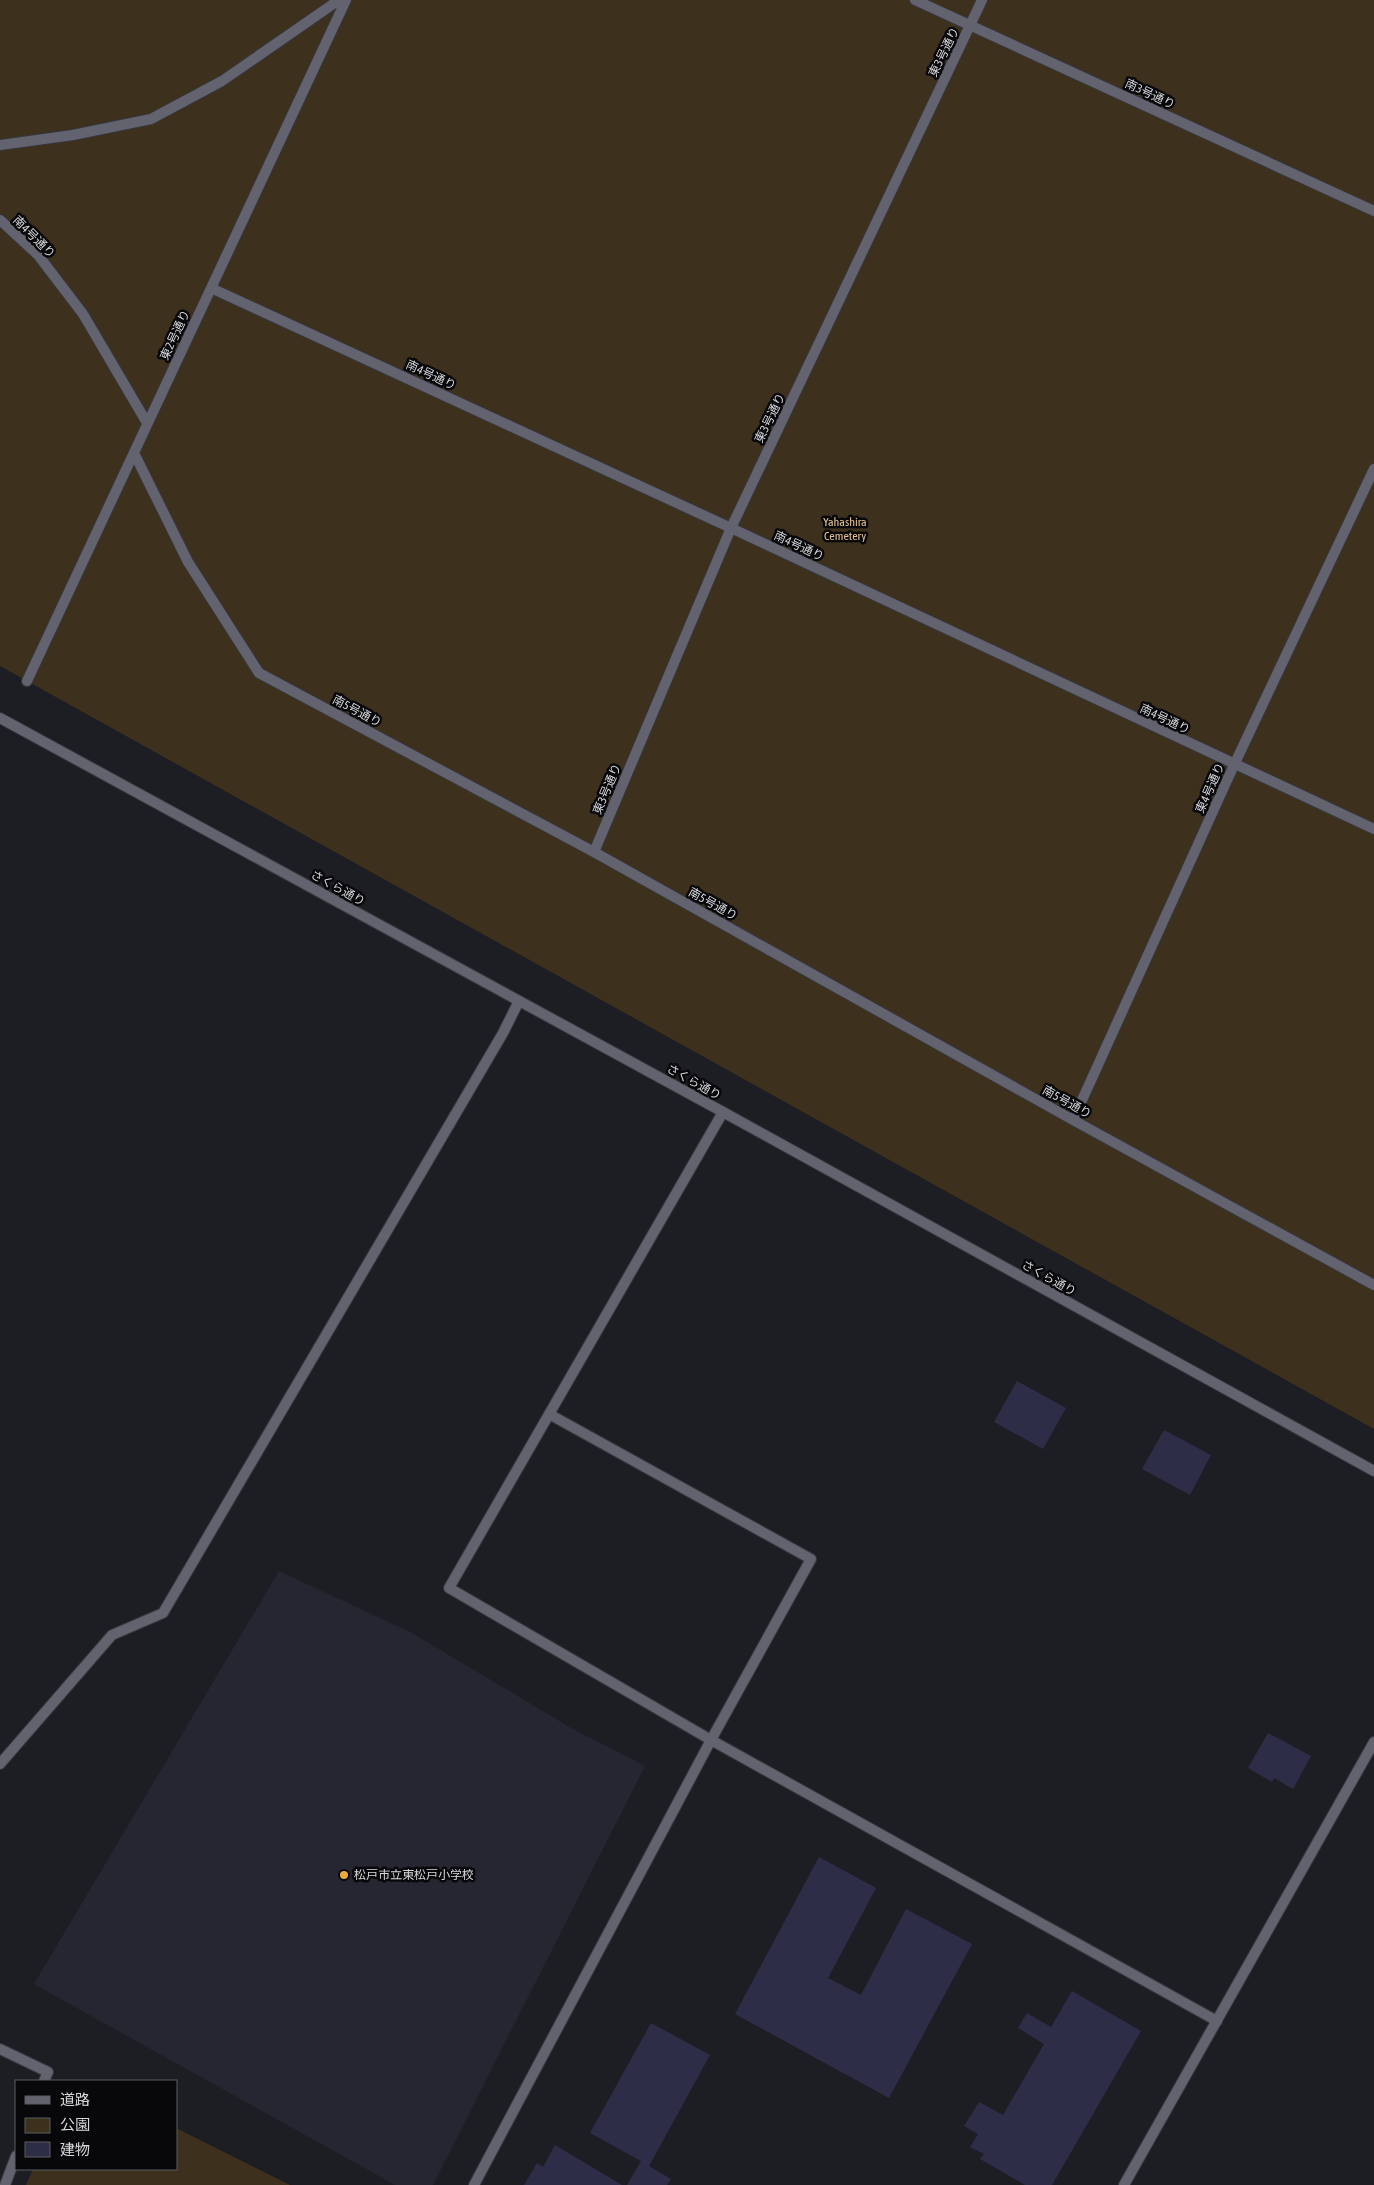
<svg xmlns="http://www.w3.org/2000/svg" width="1374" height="2185" viewBox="0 0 1374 2185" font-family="'Asap Condensed','Noto Sans JP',sans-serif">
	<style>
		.built { fill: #262633 }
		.green { fill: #3d301c }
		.building { fill: #2e2d47 }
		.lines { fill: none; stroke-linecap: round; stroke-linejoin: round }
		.service-casing { stroke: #37383e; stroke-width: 12 }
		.minor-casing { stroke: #37383e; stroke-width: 12 }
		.tertiary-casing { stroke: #37383e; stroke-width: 12 }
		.service { stroke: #636370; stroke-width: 10 }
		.minor { stroke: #636370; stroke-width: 10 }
		.tertiary { stroke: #636370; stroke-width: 10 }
		.poi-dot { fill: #eaaa39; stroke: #08080b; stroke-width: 2 }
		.labels { text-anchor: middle; stroke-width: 5; stroke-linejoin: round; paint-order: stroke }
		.street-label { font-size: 12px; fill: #d8d9dd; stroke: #08080b }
		.park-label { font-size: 12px; fill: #e6c391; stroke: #08080b }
		.poi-label { font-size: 12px; fill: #d8d9dd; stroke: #08080b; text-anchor: start }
	</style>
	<rect width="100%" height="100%" fill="#1d1e24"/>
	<path class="built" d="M279,1571L412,1633L571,1728L645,1766L433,2185H395L34,1984Z"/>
	<path class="green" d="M0,0H1374V1429L0,666Z
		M176,2128L290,2185H26L33,2169H176Z"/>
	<path class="building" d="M1017,1381L1066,1408L1043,1449L994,1422Z
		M1164,1430L1211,1455L1190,1495L1142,1469Z
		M1268,1733L1311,1756L1293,1789L1274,1778L1272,1782L1248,1768Z
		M819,1857L876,1888L828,1978L861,1995L906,1909L972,1944L889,2098L735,2014Z
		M1072,1991L1141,2031L1052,2185H1025L980,2159L984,2154L970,2147L978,2134L964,2126L979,2102L1003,2115L1044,2044L1018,2028L1027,2013L1051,2027Z
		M651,2023L710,2055L649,2166L671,2179L667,2185H627L641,2161L590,2133Z
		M555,2145L622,2185H524L537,2163L543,2167Z"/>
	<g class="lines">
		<g class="service-casing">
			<path id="service" d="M915,0L1374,211
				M0,145L73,135L151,119L222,81L339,0
				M0,220L38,255L83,314L147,423
				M211,288L731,528L1374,829
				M134,453L188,562L259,673L594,852L1073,1120L1374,1285
				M27,681L346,0
				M594,852L731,528L982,0
				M1073,1120L1234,765L1374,469
				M0,1764L112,1635L163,1613L503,1033L519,1001"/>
		</g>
		<g class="minor-casing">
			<path id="minor" d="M723,1112L449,1588L711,1740L1217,2021
				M0,2049L48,2072L44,2081
				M5,2185L16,2156
				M474,2185L711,1740L811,1559L549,1414"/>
		</g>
		<g class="tertiary-casing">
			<path id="tertiary" d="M0,718L723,1112L1374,1471
				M1124,2185L1374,1742"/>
		</g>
		<use href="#service" class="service"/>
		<use href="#minor" class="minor"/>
		<use href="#tertiary" class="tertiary"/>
	</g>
	<circle class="poi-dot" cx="344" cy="1875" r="5"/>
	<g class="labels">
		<g class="street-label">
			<text transform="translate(944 52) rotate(-64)" y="4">東3号通り</text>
			<text transform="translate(1150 94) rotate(25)" y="4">南3号通り</text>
			<text transform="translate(34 237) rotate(45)" y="4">南4号通り</text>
			<text transform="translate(175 335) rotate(-65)" y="4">東2号通り</text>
			<text transform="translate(431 375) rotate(25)" y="4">南4号通り</text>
			<text transform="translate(770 418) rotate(-64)" y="4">東3号通り</text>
			<text transform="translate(799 546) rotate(25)" y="4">南4号通り</text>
			<text transform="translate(357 711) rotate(28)" y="4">南5号通り</text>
			<text transform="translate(1165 719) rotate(25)" y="4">南4号通り</text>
			<text transform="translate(1210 788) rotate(-66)" y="4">東4号通り</text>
			<text transform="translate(607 789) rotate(-67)" y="4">東3号通り</text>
			<text transform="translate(338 888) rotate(29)" y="4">さくら通り</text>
			<text transform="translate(713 904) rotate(29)" y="4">南5号通り</text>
			<text transform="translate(694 1082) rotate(29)" y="4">さくら通り</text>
			<text transform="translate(1067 1102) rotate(29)" y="4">南5号通り</text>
			<text transform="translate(1049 1278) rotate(29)" y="4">さくら通り</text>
		</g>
		<g class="park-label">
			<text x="845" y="526">Yahashira<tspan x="845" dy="14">Cemetery</tspan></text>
		</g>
		<g class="poi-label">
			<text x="354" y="1879">松戸市立東松戸小学校</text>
		</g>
	</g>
	<rect x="15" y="2080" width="162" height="90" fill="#08080b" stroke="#5b5c5f"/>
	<rect x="25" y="2096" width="25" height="8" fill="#636370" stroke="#5b5c5f"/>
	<text x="60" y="2105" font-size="15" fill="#d8d9dd">道路</text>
	<rect x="25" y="2118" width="25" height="15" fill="#3d301c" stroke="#5b5c5f"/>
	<text x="60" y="2130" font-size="15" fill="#d8d9dd">公園</text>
	<rect x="25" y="2142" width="25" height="15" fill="#2e2d47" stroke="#5b5c5f"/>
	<text x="60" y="2155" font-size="15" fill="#d8d9dd">建物</text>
</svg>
